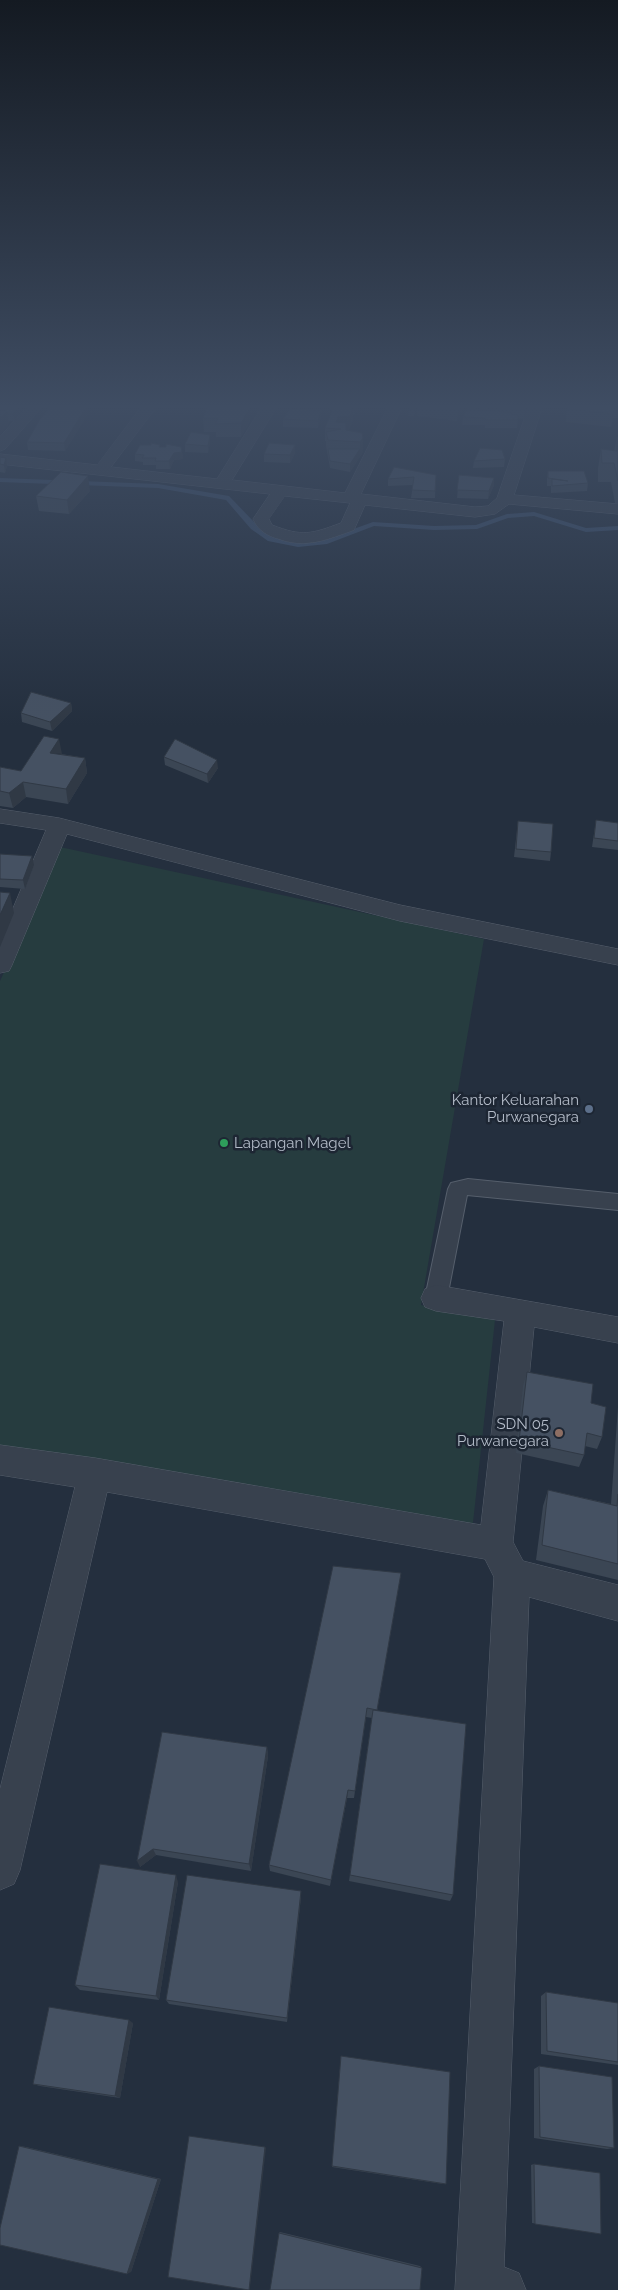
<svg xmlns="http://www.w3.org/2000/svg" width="618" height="2290" viewBox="0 0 618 2290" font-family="Raleway,sans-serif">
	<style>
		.green { fill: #263c3f }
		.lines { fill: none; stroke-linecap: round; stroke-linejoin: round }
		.stream { fill: #394c67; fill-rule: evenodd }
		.lane-casing { stroke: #565f6c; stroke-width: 2 }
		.street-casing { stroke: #565f6c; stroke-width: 1 }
		.lane { fill: #38414e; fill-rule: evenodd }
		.street { fill: #38414e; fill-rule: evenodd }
		.wall { fill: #3b4654; fill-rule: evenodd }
		.shaded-wall { fill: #303945 }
		.building { fill: #455162; stroke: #303945 }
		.service-dot { fill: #5c6f8a; stroke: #1d2633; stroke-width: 2 }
		.leisure-dot { fill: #2e9e5b; stroke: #1d2633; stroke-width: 2 }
		.education-dot { fill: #8d6e63; stroke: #1d2633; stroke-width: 2 }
		.labels { text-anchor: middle; stroke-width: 5; stroke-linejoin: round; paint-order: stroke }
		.poi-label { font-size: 15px; fill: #b4bcc9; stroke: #1d2633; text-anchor: end }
	</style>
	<rect width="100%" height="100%" fill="#242f3e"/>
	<path class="green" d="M60,847L484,939L421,1305L495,1320L472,1532L0,1462V981Z"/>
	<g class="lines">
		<path class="stream" d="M0,478L158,484L229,496L257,525L274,537L298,543L323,540L373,522L434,526L476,525L507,514L534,512L586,528L618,526V530L586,532L534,516L508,518L477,529L434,530L374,526L327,544L298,547L268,541L251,529L226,500L158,488L0,482Z"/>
		<g class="lane-casing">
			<path id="lane" d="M468,1179L618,1194V1210L467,1195L447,1298L444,1305L436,1307L428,1305L425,1298L448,1189L451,1183Z"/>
		</g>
		<g class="street-casing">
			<path id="street" d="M29,405H44L5,449L0,451V437Z
				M143,405H158L111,467L217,479L263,405H278L232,480L345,493L389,405H403L361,494L475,507L488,506L497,498L529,405H543L514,495L618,504V514L509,504L495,514L475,517L365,505L354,530C328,539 307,549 279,539C266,535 259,531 253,519L270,494L0,464V454L97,465ZM285,496L350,503L341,523C311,534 303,537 272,525L269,519Z
				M0,809L59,818L400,905L618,949V965L400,921L67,834L12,965L9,971L0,973V939L46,830L0,823Z
				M436,1285L618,1317V1343L534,1327L513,1542L523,1561L618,1585V1621L529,1597L504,2267L519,2273L526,2290H455L494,1577L485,1559L107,1492L20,1870L14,1884L0,1890V1789L75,1487L0,1475V1445L95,1458L481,1525L504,1321L436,1311L425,1307L421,1298L425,1289Z"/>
		</g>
		<use href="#lane" class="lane"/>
		<use href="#street" class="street"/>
	</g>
	<path class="wall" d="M0,405H23L15,421H9V424Z
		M50,405H88L86,417L65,451L28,450L27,442L48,410Z
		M208,405L250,421L241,437H216V432H204L203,418Z
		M290,405H360L354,415L353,414V420L349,430H348L362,433L363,452L350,472L330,468L326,446V441H325V428L333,409L327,408L290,406Z
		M410,405H466L462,409L457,421L417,416L418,406H415V412L414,416H408Z
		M467,405H528V409L524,419L518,418L517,428H485V425H462L463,417L467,411ZM475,408H480L479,410H474Z
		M529,405H535L534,408H529Z
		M554,405H563L562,407L554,406Z
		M567,405H618V418H613L611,427L566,422Z
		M321,417L318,428L283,427V419Z
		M210,435V443L208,453L185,452V444Z
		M617,437H618V503H615L611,482H598V468L601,449L614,451Z
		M151,445H160V447L182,452L183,459L174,460L170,469H156V465H143V462L135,461V454Z
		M295,445V453L290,463L264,462V454Z
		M0,457L7,466L5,473L0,472Z
		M505,459L504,467L473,468L474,461Z
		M548,471L588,483L587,491L551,493V486H547V479Z
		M436,475L435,498H411L413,485L388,486V479Z
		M459,475L494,478V485L488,499L457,498Z
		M90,491L69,514L39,511L36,496Z
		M71,703L72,711L52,731L22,722L21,713Z
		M61,754L85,758L87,773L68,804L26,797L13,808L0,806V767L21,771Z
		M164,757L218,768L208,783L165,765Z
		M596,820L618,823V850L592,847Z
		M518,821L551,852L550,861L514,857Z
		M0,854L34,865L25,889L0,887Z
		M527,1372L591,1403L602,1437L597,1449L585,1446L584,1455L579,1467L516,1453L523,1386Z
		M618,1407V1580L536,1560L543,1506L548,1490L611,1504Z
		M401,1573L377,1711L453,1895L450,1901L349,1881L372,1718L366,1717L354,1798H347L330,1886L270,1871L269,1865Z
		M162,1732L267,1747L268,1756L251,1871L156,1855L140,1867Z
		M178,1882L159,2000L80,1990L75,1985Z
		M301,1897L287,2022L169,2004L166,2000Z
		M546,1992L618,2003V2065L541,2054V1996Z
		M133,2023L120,2098L40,2086L33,2084Z
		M341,2056L443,2184L332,2167Z
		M539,2066L614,2148L607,2149L534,2138V2069Z
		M19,2146L26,2147L161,2179L131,2272Z
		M534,2164L601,2234L532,2223L531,2165Z
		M280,2232L420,2266L422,2268L279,2233Z"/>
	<path class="shaded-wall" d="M18,405H23L15,421L13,414Z
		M85,405L88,406L86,417L65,451L64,443Z
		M354,405H360L354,415Z
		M459,405H462V411L457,421Z
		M490,405H493V411L487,414L488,406Z
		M527,405H528V409L524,419L525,411Z
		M615,405L613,418L611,427L613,414Z
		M353,407V420L349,430L341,431L336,422L338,417Z
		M250,408V421L241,437V423Z
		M321,410V417L318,428V421Z
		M7,411L9,424L0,435V418Z
		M210,435V443L208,453V446Z
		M363,438V452L350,472V464L360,449V442Z
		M295,445V453L290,463V455Z
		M182,452L183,459L174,460L170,469L169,461L174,453Z
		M6,458L7,466L5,473L4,465Z
		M88,476L90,491L69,514L67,500Z
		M494,478V485L488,499L489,491Z
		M71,703L72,711L52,731L50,722Z
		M59,739L62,754L50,753Z
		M85,758L87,773L68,804L66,789Z
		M217,760L218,768L208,783L207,774Z
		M23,782L26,797L13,808L9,793Z
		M32,856L34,865L25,889L23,880Z
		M10,893L14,913L0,947V915Z
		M267,1747L268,1756L251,1871L249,1864Z
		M348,1790L347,1798L330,1886L331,1880Z
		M153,1849L156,1855L140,1867L137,1861Z
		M176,1875L178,1882L159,2000L156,1996Z
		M301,1891V1897L287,2022V2018Z
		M129,2020L133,2023L120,2098L115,2096Z
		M265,2147L266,2148L250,2287L249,2290Z
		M158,2179H161L131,2272L127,2274Z"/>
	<path class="building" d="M0,405H18L13,414L7,413V411L0,410Z
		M50,405H85V409L64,443L27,442L40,419L48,410Z
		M208,405L250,408L241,423L215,424L218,418H203Z
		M410,405H415L414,409L409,408Z
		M444,405H459L458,407Z
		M480,405H490L488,406H480Z
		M494,405H527L525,411L493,408Z
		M568,405H615L613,414L568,409Z
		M615,405H618V411H614Z
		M353,407L350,416L338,417L336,422L346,423V430L362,433L363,438L360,442L328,440L326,432L341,429L325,428L333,408Z
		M290,409L321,410L318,421L283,419Z
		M0,410L7,411L0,418Z
		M472,410L511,412V414L518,415V420H486L485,418L463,417L465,412Z
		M191,432L210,435L208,446L185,444Z
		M617,437H618V481L614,463H602L601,449L617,451Z
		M151,443L160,445L159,447H166V444L181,447L182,452L174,453L169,461H155L156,458H142L144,455L135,454L140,445H151Z
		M269,443L295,445L290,455L264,454Z
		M480,448L502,450L505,459L474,461Z
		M328,449H360L350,464L330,461Z
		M0,457L6,458L4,465L0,464Z
		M394,467L436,475L435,491L412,490L414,477L388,479Z
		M548,471H584L588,483L552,486V479L568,481L548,478Z
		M61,472L88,476L67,500L36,496Z
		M459,475L494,478L489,491L457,490Z
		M31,692L71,703L50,722L21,713Z
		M44,736L59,739L50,753L85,758L66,789L23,782L9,793L0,791V767L21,771Z
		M175,739L217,760L207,774L164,757Z
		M596,820L618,823V841L594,838Z
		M518,821L553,824L551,852L516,849Z
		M0,854L32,856L23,880L0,879Z
		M0,892L10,893L0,915Z
		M527,1372L593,1384L591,1403L606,1407L602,1437L587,1433L584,1455L519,1441Z
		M548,1490L617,1506L618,1494V1564L542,1545Z
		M333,1566L401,1573L377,1710L367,1708L355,1791L348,1790L331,1880L269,1865Z
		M373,1710L466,1724L453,1895L350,1875Z
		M162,1732L267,1747L249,1864L153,1849L137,1861Z
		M100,1864L176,1875L156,1996L75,1985Z
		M187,1875L301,1891L287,2018L166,2000Z
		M546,1992L618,2003V2062L547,2051Z
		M49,2007L129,2020L115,2096L33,2084Z
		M341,2056L450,2072L446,2184L332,2166Z
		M539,2066L612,2077L614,2148L540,2137Z
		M189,2136L265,2147L249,2290L168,2277Z
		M19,2146L158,2179L127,2274L0,2245V2228Z
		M534,2164L600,2173L601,2234L535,2224Z
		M279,2233L422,2268L420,2290H270Z"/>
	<linearGradient id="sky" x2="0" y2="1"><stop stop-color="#141a22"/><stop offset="0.56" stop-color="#3f4d63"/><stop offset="1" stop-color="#3f4d63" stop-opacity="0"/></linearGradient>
	<rect width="618" height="726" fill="url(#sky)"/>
	<circle class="service-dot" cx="589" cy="1109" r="5"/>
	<circle class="leisure-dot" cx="224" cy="1143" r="5"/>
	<circle class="education-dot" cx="559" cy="1433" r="5"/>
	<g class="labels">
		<g class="poi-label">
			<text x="579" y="1105">Kantor Keluarahan<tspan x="579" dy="17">Purwanegara</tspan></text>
			<text x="234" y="1148" text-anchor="start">Lapangan Magel</text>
			<text x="549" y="1429">SDN 05<tspan x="549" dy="17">Purwanegara</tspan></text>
		</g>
	</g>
</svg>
